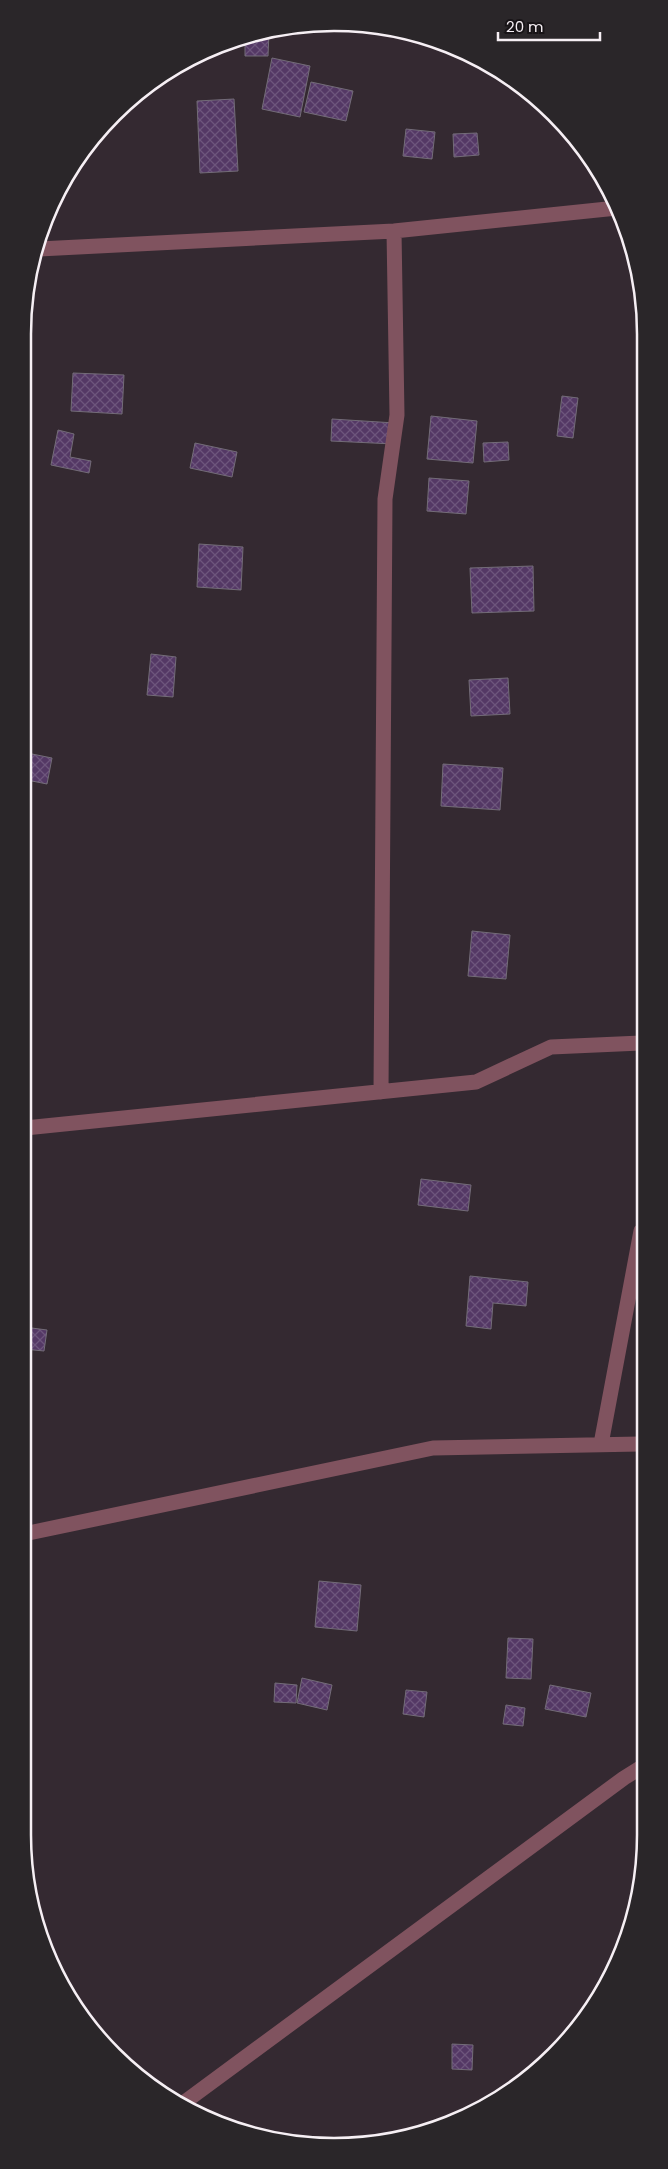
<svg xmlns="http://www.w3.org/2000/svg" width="668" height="2169" viewBox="0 0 668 2169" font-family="Poppins,sans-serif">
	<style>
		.building { fill: url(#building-cross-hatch); stroke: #736c78 }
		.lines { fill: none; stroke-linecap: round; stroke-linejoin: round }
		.minor { stroke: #80535f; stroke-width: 15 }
		.rim { fill: none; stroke: #f6eff4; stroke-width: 2.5 }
	</style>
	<defs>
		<pattern id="building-cross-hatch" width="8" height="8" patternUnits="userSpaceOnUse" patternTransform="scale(1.25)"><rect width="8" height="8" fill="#543865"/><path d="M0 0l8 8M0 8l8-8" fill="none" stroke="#6d557c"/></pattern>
	</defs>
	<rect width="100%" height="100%" fill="#342931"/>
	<path class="building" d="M265,32H269L268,56H245V40Z
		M272,58L310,66L300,117L262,109Z
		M311,82L353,91L346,121L304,112Z
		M234,99L238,171L200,173L197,101Z
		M406,129L435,132L432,159L403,156Z
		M477,133L479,155L454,157L453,134Z
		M73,373L124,375L122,414L71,411Z
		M562,396L578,398L573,438L557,436Z
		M431,416L477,421L473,463L427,459Z
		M332,419L395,423L394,444L331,441Z
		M58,430L74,434L70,457L91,461L89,473L51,465Z
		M508,442L509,460L484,462L483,443Z
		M195,443L237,452L232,477L190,468Z
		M429,478L469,481L466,514L427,511Z
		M199,544L243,547L241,590L197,587Z
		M533,566L534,611L472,613L470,568Z
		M151,654L176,657L173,697L147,695Z
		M508,678L510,714L471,716L469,680Z
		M27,753L52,758L47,784L27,780Z
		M443,764L503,768L500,810L441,806Z
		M472,931L510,935L506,979L468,976Z
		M421,1179L471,1185L468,1211L418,1205Z
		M470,1276L528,1282L526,1306L493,1303L491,1329L466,1326Z
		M24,1327L47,1330L44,1351L24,1349Z
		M319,1581L361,1585L357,1631L315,1627Z
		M508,1638L533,1639L531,1679L506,1678Z
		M302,1678L332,1685L327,1710L297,1703Z
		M275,1683L297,1685L296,1703L274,1702Z
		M550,1685L591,1693L586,1717L545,1709Z
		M406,1690L427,1692L424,1717L403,1714Z
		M506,1705L525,1708L523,1726L503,1724Z
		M452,2044L473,2045L472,2070L452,2069Z"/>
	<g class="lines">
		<path class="minor" d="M39,249L394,231L617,208
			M381,1092L385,499L397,415L394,231
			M25,1128L476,1082L551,1047L641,1043
			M601,1444L641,1231
			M24,1534L433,1448L640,1444
			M182,2104L624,1778L640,1768"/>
	</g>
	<path d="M0 0H668V2169H0ZM334 31H334A303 303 0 0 1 637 334V1835A303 303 0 0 1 334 2138H334A303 303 0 0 1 31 1835V334A303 303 0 0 1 334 31Z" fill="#2a2629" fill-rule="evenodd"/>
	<path class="rim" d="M334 31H334A303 303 0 0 1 637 334V1835A303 303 0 0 1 334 2138H334A303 303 0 0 1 31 1835V334A303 303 0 0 1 334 31Z"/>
	<path d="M498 32v8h102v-8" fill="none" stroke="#f6eff4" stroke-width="2.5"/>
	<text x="506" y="32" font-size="15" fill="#f6eff4" stroke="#181417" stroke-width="4" paint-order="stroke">20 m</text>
</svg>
